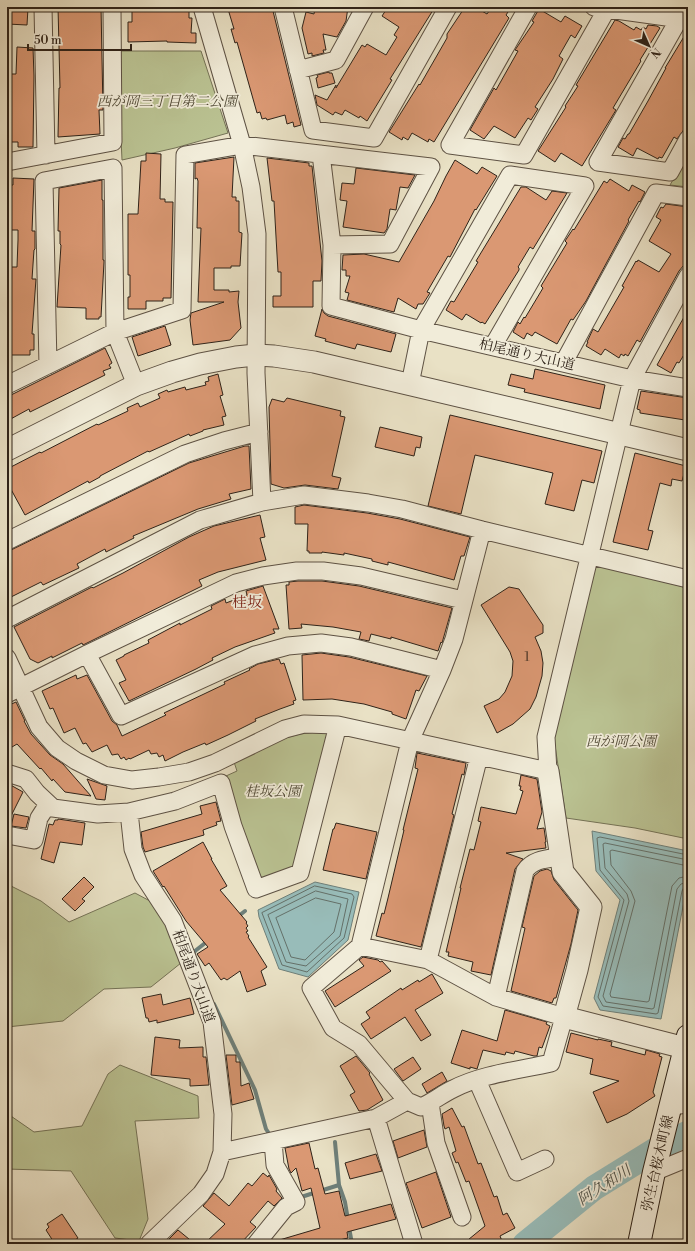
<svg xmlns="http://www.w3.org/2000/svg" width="695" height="1251" viewBox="0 0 695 1251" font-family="'Libre Bodoni','Noto Serif JP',serif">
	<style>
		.green { fill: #bac292; stroke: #747256 }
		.water { fill: #98bcb9; stroke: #6e7f79 }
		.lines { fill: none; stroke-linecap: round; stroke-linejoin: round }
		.shore { stroke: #647069; stroke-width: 1 }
		.stream { stroke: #6e7f79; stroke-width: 4 }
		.river { stroke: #98bcb9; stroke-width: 25 }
		.building { fill: #da9873; stroke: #2f2319 }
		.minor-casing { stroke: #5e5244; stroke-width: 19 }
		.tertiary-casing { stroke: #5e5244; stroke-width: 23 }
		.secondary-casing { stroke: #2f2319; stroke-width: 24 }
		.minor { stroke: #f1ecd9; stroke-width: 17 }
		.tertiary { stroke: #f1ecd9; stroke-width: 21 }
		.secondary { stroke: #f1ecd9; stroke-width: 22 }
		.labels { text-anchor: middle; stroke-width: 3.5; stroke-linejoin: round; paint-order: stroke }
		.number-label { font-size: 12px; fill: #5a4030 }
		.park-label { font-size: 14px; font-style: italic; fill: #524b37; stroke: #f1ecd9 }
		.street-label { font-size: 14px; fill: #2f2319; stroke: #f1ecd9 }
		.neighbourhood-label { font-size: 15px; fill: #7a1f14; stroke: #f1ecd9 }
		.water-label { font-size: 15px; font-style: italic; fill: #4e5149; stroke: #f1ecd9 }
	</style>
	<rect width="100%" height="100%" fill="#e9e1c5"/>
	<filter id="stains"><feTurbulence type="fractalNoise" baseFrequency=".005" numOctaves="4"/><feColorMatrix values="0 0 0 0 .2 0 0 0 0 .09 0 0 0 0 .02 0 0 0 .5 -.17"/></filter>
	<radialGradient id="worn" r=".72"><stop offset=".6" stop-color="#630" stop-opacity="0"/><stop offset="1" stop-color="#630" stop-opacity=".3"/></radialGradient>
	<path class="green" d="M117,51H201L228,133L175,148L122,160Z
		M688,154V187L670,185Z
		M598,565L688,588V839L635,828L566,818L554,739L593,568Z
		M324,731L329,738L294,869L264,881L258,878L238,822L226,776L237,771L234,762L278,740L300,734Z
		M7,884L41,901L69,922L135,893L150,901L169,927L181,963L151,987L104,989L63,1021L7,1027Z
		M120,1065L198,1096L199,1118L135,1121L148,1219L139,1241L115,1238L71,1171L7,1169V1113L8,1114L34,1132L82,1126L108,1074Z"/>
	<path class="water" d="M592,831L688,851V881L661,1019L600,1010L594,998L620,900L596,871Z
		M315,882L359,892L348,940L308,977L279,969L259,917L258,910Z"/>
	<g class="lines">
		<path class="shore" d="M688,855L600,837L597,838L600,870L624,900L598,997L603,1006L656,1014L658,1013L682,891L684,887H688
			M688,860L605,843L603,844L605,868L627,894L629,901L603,996L606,1002L652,1009L654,1008L677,889L681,884L688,882
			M688,866L612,850L610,851L611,865L631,891L635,901L610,994L611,997L647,1002L649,1001L672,886L679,878L688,876
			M315,886L352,894L354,897L344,938L307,972L282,965L262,913Z
			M316,891L348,899L340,936L306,966L286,962L268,915Z
			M316,898L341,904L334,932L305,960L291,957L276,918Z"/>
		<path class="stream" d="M236,918L245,911
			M194,957L193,955L195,951L209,940
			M214,1004L255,1090L266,1129L270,1135
			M335,1142L339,1185L345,1202L348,1220
			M298,1198L339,1185
			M349,1227L352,1244"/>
		<path class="river" d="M525,1244L594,1188L662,1146L688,1133"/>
	</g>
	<path class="building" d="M7,7L28,8L27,25L7,24Z
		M58,7H101L103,110H99L100,134L58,137L59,88H60Z
		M135,7H189V18H192L191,33H196V43L167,42V41L128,42V22H132V8Z
		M235,7H272L301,125L294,127L293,122L287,124L285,115L267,120L266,118L262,119L260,112L257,113L237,42L235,43L231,29H234L228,9Z
		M315,7H348L346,21L337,37L323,34L326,50H323L324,53L312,56V53L308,54L302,28L306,12L314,14Z
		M388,7H435L390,79L392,80L367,121L360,116L359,118L345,110L342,115L335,112L333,115L317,105L315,95L327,100L336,85V88L362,45L365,47L367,44L386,55L397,37L394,35L399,27L382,16Z
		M465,7H475L487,14L492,7H500L508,12L506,15L509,18L434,142L429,139L428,142L412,133L408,140L403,137L402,140L389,132L419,84L420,85L447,38V34Z
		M539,9L561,22L565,16L582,26L575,38L571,35L559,56L563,59L553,79L535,107L538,109L531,120L528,118L515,138L494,126L484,139L470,130L494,88L496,90L518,51L515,50L534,22L532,21Z
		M615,20L619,21L634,30L636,27L641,30L643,27L646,29L648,25L657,26L660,28L640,60L641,61L613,108L616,110L582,166L561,153L555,162L538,151L566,107L565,106L578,86L576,85Z
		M688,30V124L677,139L674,137L662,158L659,157L658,159L637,148L633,156L618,147L623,138L625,139L628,134H629L648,101L666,68H665Z
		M17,47L33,48L34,76L33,147H18V142H7V74H16Z
		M329,72V73H332L335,83L318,88L316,78L318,77L317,75Z
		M146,153L161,154L160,199H165V202H173L171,298H163V301H146V309H128V297H130V275H128V214H138L141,161H146Z
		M234,157L232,197H236V201H239V232L242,233L240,266H231V268H214V290H229V292L239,291L238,302L241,328L230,340L193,345L190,320L191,313L224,302H198L201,228H197L198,181L197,178L195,179V163Z
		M267,158L309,163V166H312L322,261L321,281H313V307H273V296H281V272H278L274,201H272Z
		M455,160L477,174L482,167L497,176L476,210L475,209L450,257L448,256L427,292L430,293L423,304H418L416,309L398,298L394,312L347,300L349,293L345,292L350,276H346V270H342L343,255L364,254L399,262L434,201L446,176Z
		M356,168L415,175L408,188L400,187L396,210L390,209L387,229L384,233L343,227L347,201L340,200L342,183L354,184Z
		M13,178L34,179L32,231H35V249L34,250L32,279H36L32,334H34V350H30V355H7V267H17L18,240V230H7V185H13Z
		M610,179L629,191L632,185L645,192L640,202L639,201L628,220L629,221L586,301L573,320L571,319L557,344L535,332L532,336L527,333L524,339L513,332L518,322L520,324L524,317L525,318L543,288L541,286L567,243L565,241L573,229L574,230L604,181L607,183Z
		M102,180V200H103V260H104V262L101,317H99V319H86V308L57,307L61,245L60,244V231H58L59,188Z
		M521,187H526L546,200L552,191L567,193L533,249L530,247L518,267L519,268V270L485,324L482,322L481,323L466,314L462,320L446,310L451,301L454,302L478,262L476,261Z
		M666,204L688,207V260L679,271L640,342L637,340L628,356L625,354L624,356L621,354L619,358L605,349L601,355L586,346L588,342H587L593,329L598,332L624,287L622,286L636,261L637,262L638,260L659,272L671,254L649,241L661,220L656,217L661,207L663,208Z
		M322,309L324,313L328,316L396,334L391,352L357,344L355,349L325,341L326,339L315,336Z
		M688,310V355L685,353L679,363L677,362L671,373L657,365Z
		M165,326L171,345L138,356L132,337Z
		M105,348L112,363L109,365L111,368L103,371L105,375L30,412L29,409L7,421V397Z
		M535,369L605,385L600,409L524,392L525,389L508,385L511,374L533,379Z
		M218,374L223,395L220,396L226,416L222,417L224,425L203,430V431L190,436L189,434L149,452L148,451L100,476V477L89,483L88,481L25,515L7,482V469L40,452L41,453L97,424L98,425L128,411L127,408L138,403L140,407L160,398L158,394L167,390L168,392L185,387L186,390L206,385L205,382L209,381L208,377Z
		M641,391L688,398L685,420L640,413V410L637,409Z
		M287,398L341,411L340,416L345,417L332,476L341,478L338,489L305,485L284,488L271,484L269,407L272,399L284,402Z
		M450,415L602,451L594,483L582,480L574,511L545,504L553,473L475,455L461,514L428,506Z
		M380,427L422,437L420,448L416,447L414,456L375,447Z
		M245,446H249L251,489L229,494L231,499L198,509L133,536L134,538L106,552L105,549L77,564L79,568L43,585L41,582L7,599V577L11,576L7,568V551L11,550L189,463Z
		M635,453L686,466L682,481L672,479L671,486L660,483L648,530L653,531L648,550L613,542Z
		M304,505L367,513L400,519L470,537L464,556H461L454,580L388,562V565L372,561V559L344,553V555L322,552V553H309V551H307L308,524H295V507Z
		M260,515L265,537L260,538L266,560L218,572L199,580L202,586L83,645L82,643L52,658V656L38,663L30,659L14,627L92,587L93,588L123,573L189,537L214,526Z
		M298,581H322L359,586L452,608L442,643L441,642L438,651L391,637V639L371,634L369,641L359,639L361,632L333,627L301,624L302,628L289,629L286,585H289V582Z
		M263,586L279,629H273L275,633L235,647L212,658L213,660L196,669L129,701L119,683L126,680L116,660L124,656V655L149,643L148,640L180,623V625L212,609L211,606L225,599L226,603L247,595L246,591Z
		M509,587L519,589L543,625V633L535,637L541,651L543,663L542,676L536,697L530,709L513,724L497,733L484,706L499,699L505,692L512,676L513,661L510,652L481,605Z
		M321,653L349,657L427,676L419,691L416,690L406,719L392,714V712L364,704L332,699L303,700L302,655Z
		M279,659L281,664L284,663L296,700L293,701L294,704L280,709L255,719L256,721L228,735L206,745L205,743L183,752L165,761L163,755L159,757L157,753L151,754L149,750L130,759L129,758L126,760L124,757L121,759L118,754L112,755L107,745L92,752L86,743L83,744L75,728L64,733L53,708L50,709L42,691L76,675L77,679L87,675L112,721L117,725L122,736L166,715L164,713L225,684L224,682L250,670L249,669L258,664Z
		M16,702L25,721H24L31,734L50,755L63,764L91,796L65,792L53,779L52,781L41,768L40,769L17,744L7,750V706Z
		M417,753L466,763L464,775L462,774L452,814L454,815L421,947L376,936L382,913L384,914L388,898L404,830H403L418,769L415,768Z
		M521,775L537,779L542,812L537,829L544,828L546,842H545L546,848L506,853L523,859L515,869L491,975L471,971L473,962L448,956L449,952H446L461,888H460L470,849L474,850L481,822L478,821L481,807L516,814L523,791L520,790L521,786H519Z
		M87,779L107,786L105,800L96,799Z
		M7,783L23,792L7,824Z
		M216,802L221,821L216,822L217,825L203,830L204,835L145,852L143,847L141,832L202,814L200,806Z
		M14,814L29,817L26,828L11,826Z
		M58,819L85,823L82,845L60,842L54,863L41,859L49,824L53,825L55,820H58Z
		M336,823L377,832L366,879L323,870L333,829H334Z
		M203,842L212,859H211L227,886L220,890L247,922L246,923L248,926L246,928L248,931L246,932L249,936L248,937L267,967L261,971L266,985L247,992L240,971L227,980L224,978L221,980L209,963L205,966L197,954L208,947L186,921L164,886L163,887L153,871Z
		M547,869L551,871L554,880L578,910L571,944L556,998H554L552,1003L511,991L525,928L522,927L534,876L540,871Z
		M84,877L94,887L82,899L85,901L75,911L62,899Z
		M363,957L378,960L380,962L382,961L391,971L335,1007L325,991L364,966L359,960Z
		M432,974L443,993L415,1010L431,1035L421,1041L405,1017L371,1039L361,1024L370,1018L366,1012L401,988L402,990L418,980L419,982Z
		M161,994L163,1005L190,998L194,1014L157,1023V1020L149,1022L148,1018H146L142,998Z
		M505,1010L547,1022L546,1024L550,1026L542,1048L539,1047L537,1056H534L515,1051L514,1054L506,1052L505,1055L483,1050L477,1069L470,1067V1069L451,1063L462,1030L497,1041Z
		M571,1033L598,1040V1039L612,1042L611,1046L645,1055L646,1050L660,1054L659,1056L662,1057L653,1092L655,1096L627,1114L607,1123L593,1092L619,1081L590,1074L593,1059L566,1052Z
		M155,1037L180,1040L179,1048L203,1047V1057H206L209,1085L190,1086V1079L151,1075Z
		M226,1055H236V1062H240L241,1086L249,1083L254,1099L232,1105Z
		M356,1056L370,1073L369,1074L383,1100L367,1110L359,1111L350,1095L355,1092L340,1066Z
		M413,1057L421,1069L403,1081L394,1069Z
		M442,1072L447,1081L427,1093L422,1084Z
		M452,1108L462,1127L464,1126L478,1164L481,1163L494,1197L497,1196L503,1215L507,1213L515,1228L500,1236L502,1241L495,1244H463L485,1226L469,1181L466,1182L458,1162L456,1163L452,1153L456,1151L449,1127L445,1129L444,1126L442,1114Z
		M424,1130L427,1147L398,1158L393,1141Z
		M309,1143L315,1169L318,1168L325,1194L339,1191L345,1216L391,1204L396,1219L347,1232L348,1238L327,1243L329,1244H276V1241L320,1228L311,1188L302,1191L296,1168L291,1173L289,1169L285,1148Z
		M376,1154L382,1171L350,1179L345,1163Z
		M436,1172L451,1217L422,1228L406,1183Z
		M263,1173L268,1177L269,1175L277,1189L276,1191L282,1198L274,1206L268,1201L250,1222L256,1227L240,1244H204L225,1224L203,1206L214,1193L229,1206L248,1183L252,1186Z
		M62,1214L78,1238L69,1244H55L46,1230L49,1227L47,1224Z
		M178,1230L195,1244H175L169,1239Z"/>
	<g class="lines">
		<g class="minor-casing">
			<path id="minor" d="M43,7L46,155
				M202,7L242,145L251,187L257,234L256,373L262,502
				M283,7L313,130L374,138L448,7
				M528,7L450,145L524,155L608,7
				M594,7L688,20
				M679,19L598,162L670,172L688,139
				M298,70L336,60L365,7
				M321,154L332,245L331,306L421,330L632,379L688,388
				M7,162L113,142L112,7
				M564,362L656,193L688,197
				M48,365L44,181L113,168L115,332L136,385
				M410,384L421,330L510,175L585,186L493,346
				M7,385L115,332L182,310L185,155L242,145L431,167L390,244L332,245
				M7,541L185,454L224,441L259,432
				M7,619L200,520L262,502L304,495L368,503L402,509L482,530L688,579
				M87,654L121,716L255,655L288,646L321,643L351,647L442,670
				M7,658L39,727L57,748L76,761L104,775L132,780L159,777L189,772L215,763L285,729L304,724L338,725L548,771L546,737L632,379L688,276
				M7,694L87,654L236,583L263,576L297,571H323L361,576L463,600
				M7,773L26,779L37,793L53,808L98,814L129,812L175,801L221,783L233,826L256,889L300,873L338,725
				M129,812L133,849L143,875L173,921L212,1022L223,1114L222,1152L215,1174L201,1194L149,1244
				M7,835L34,840L39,818L48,804
				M360,946L428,960L496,997L564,1017L551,1063C520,1070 482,1074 453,1089C442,1094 433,1102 421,1107L407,1101L359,1044L333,1028L311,988Z
				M360,946L410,741L442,670L454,639L482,530
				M428,960L479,756
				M496,997L525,871C533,859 547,859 560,857
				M477,1080L517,1172L545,1159
				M430,1103L436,1143L462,1217
				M671,1106L688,1104
				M376,1118L414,1244
				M222,1152L376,1118L407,1101
				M654,1172L688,1158
				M256,1244L286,1207L296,1202L275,1165L273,1141"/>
		</g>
		<g class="tertiary-casing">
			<path id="tertiary" d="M7,450L136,385L172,372L200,364L236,357L256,355L274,356L314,362L688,450
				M548,771L563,872L591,907L577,970L564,1017L685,1048"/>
		</g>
		<g class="secondary-casing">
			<path id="secondary" d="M639,1244L654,1172L688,1036"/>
		</g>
		<use href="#minor" class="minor"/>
		<use href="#tertiary" class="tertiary"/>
		<use href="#secondary" class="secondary"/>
	</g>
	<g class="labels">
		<g class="number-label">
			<text x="527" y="661">1</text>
		</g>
		<g class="park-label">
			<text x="167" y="106">西が岡三丁目第二公園</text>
			<text x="621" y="746">西が岡公園</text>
			<text x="273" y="796">桂坂公園</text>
		</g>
		<g class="street-label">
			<text transform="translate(527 354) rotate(13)" y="5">柏尾通り大山道</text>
			<text transform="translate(194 976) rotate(70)" y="5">柏尾通り大山道</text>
			<text transform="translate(657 1163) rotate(-77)" y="5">弥生台桜木町線</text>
		</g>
		<g class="neighbourhood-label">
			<text x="247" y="607">桂坂</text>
		</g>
		<g class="water-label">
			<text transform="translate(604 1185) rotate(-33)" y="5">阿久和川</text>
		</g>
	</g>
	<rect width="695" height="1251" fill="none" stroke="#e9e1c5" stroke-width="24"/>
	<rect x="8" y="8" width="679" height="1235" fill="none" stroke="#2f2319" stroke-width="2"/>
	<rect x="12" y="12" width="671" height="1227" fill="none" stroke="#2f2319"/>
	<g transform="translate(649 46) rotate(135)" stroke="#f1ecd9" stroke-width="3" paint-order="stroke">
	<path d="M0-3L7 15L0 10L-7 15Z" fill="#2f2319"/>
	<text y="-6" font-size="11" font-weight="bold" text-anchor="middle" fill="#2f2319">N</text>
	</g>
	<path d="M28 44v6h103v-6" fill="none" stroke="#2f2319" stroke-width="2"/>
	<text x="34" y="44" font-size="12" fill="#2f2319" stroke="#f1ecd9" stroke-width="3" paint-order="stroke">50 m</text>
	<rect width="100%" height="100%" filter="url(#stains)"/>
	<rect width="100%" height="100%" fill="url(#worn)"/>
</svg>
